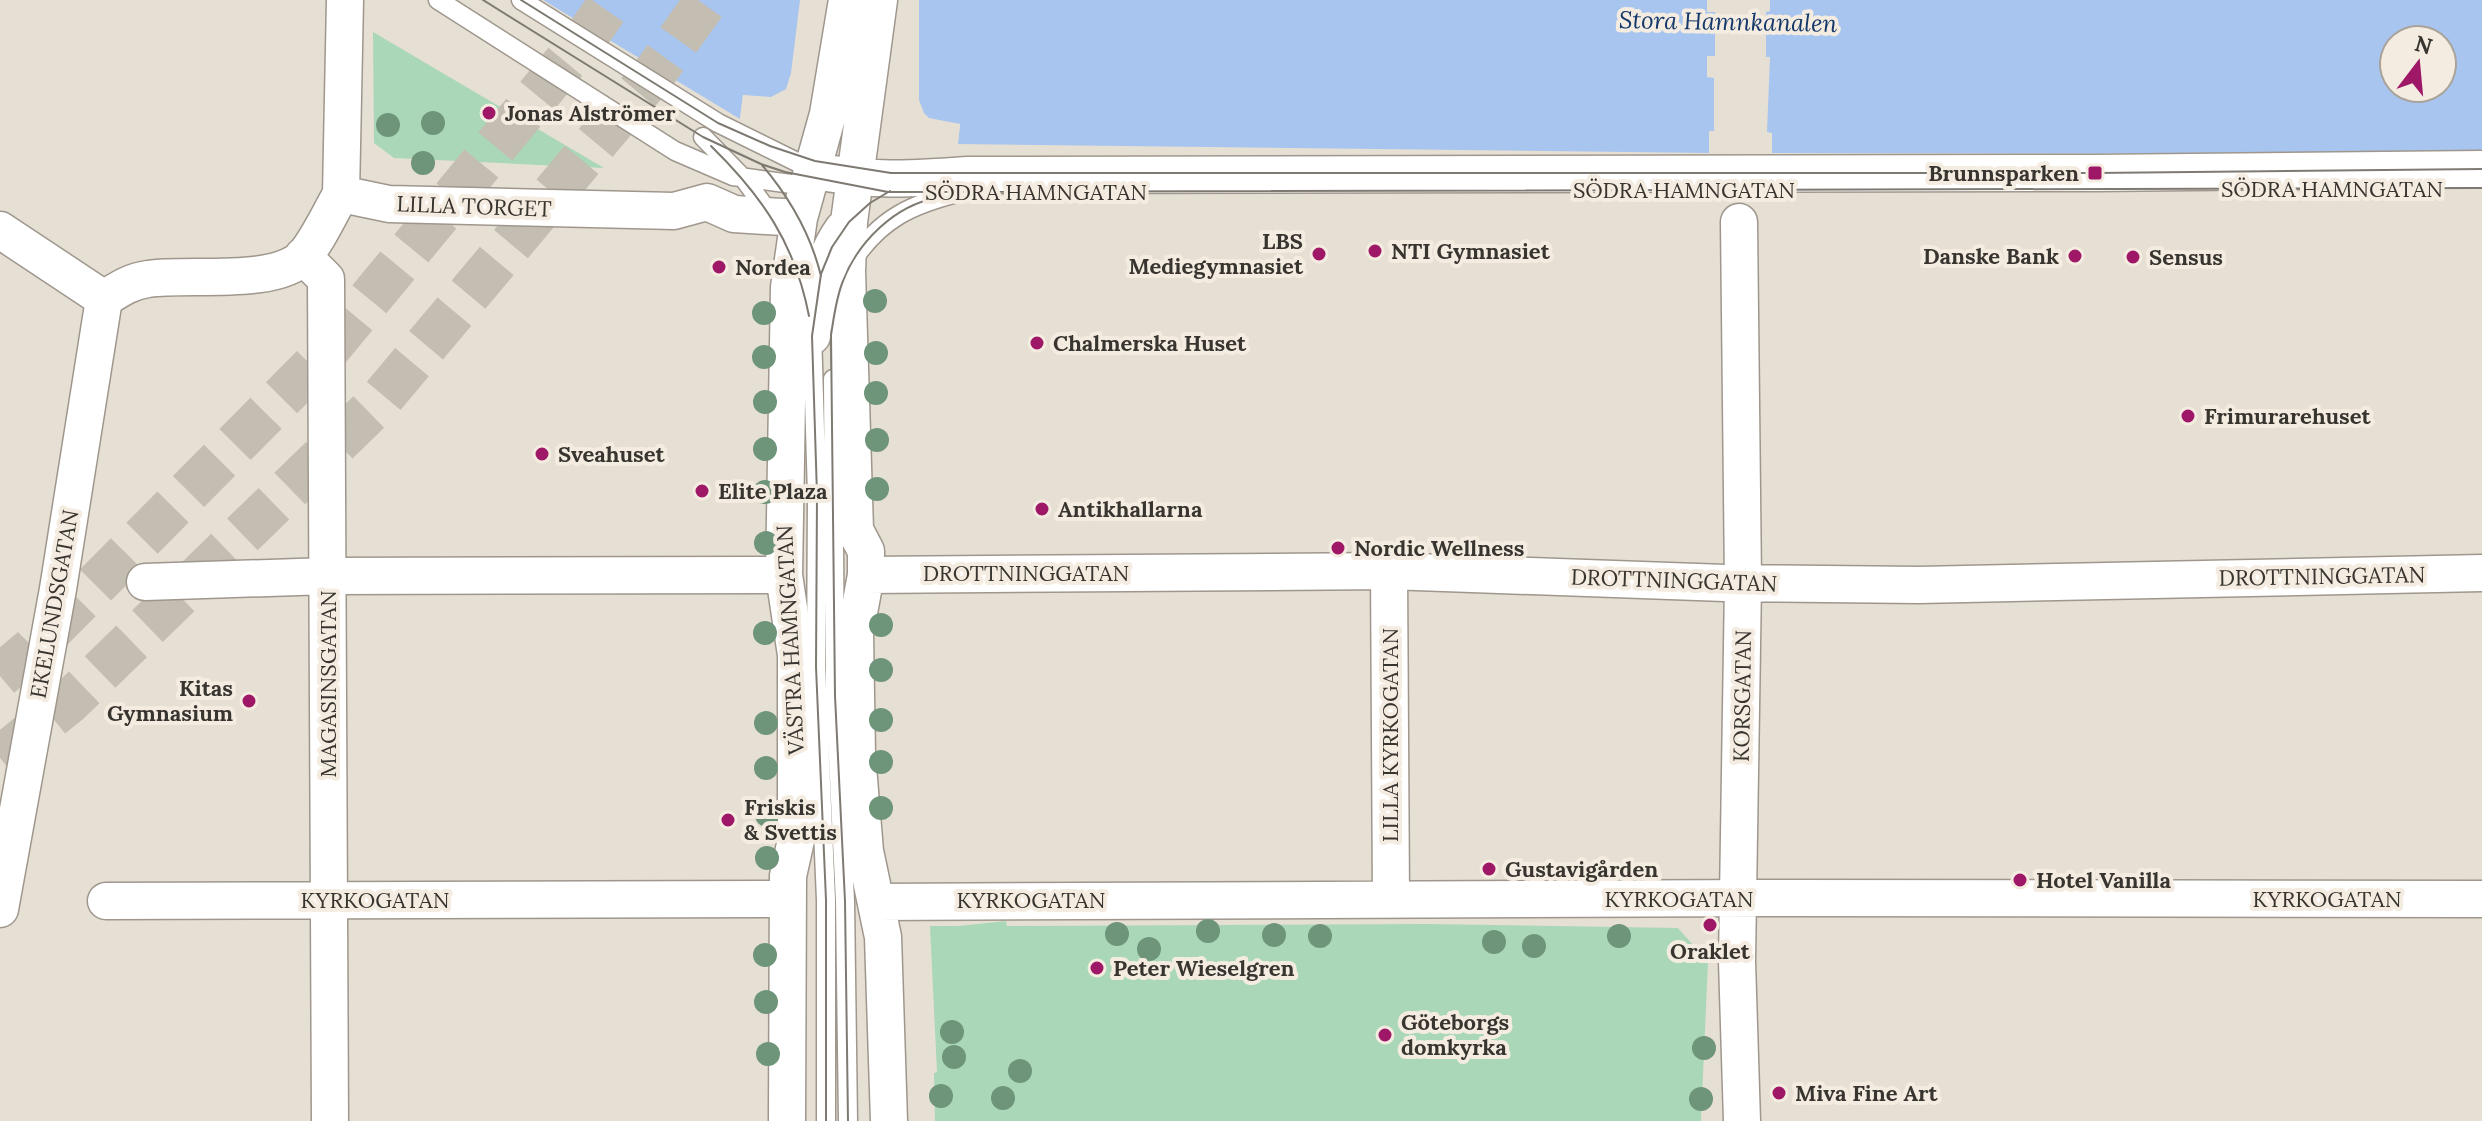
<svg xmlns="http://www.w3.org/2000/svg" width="2482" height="1121" viewBox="0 0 2482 1121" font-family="Lora,serif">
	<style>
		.green { fill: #aad7b8 }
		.water { fill: #a8c5ef; fill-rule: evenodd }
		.pier { fill: #e6dfd3 }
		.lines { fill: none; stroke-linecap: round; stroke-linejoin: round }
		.highway-tunnel { stroke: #c3bdb2; stroke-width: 44; stroke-dasharray: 44 22; stroke-linecap: butt }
		.lane-casing { stroke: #9f978d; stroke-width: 21 }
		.street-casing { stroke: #9f978d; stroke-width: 39 }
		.lane { stroke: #fff; stroke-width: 18 }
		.street { stroke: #fff; stroke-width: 36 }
		.tram { stroke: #7e7a72; stroke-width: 2 }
		.tree { fill: #6e957a }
		.poi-dot { fill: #9e1867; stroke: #f4ece0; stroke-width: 3 }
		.labels { text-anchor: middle; stroke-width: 8; stroke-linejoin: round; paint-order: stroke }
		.poi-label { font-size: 22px; font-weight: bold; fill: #383530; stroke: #f4ece0; text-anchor: start }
		.street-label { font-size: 22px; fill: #383530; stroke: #f4ece0 }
		.water-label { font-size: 24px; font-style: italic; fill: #14386a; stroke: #f4ece0 }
	</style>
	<rect width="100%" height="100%" fill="#e6dfd3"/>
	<path class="green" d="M373,32L604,168L394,158L374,143Z
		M1006,921L1007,926L1427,924L1678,928L1708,962L1701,1121H935L934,1073L937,1072L930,926H959Z"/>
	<path class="water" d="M543,0H2482V154L1709,153L958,144L960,124L743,95L740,119ZM2394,40H2442V88H2394Z"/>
	<path class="pier" d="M800,0H919V100L924,113L929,118L960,124L958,144H954L956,127L746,100L744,120L740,119L743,95L771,97L786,89L791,73Z
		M1707,0H1770V11L1766,12V57H1770L1767,132L1772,133V154L1709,153V131H1714V78L1707,77V56H1715V12H1707Z"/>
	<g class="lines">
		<path class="highway-tunnel" d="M0,676L32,649L321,358L589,33L612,0
			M0,758L68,703L376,405L656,71L707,0"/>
		<g class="lane-casing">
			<path id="lane" d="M438,0L675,151L733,176L813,187
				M521,0L718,123L813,170
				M703,137L744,179L773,218
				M852,261C881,218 912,204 961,192
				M812,332L817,495L816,667L826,900V1121
				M833,379L835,696L845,901L848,1121"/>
		</g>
		<g class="street-casing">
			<path id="street" d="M879,0L849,222L847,271L855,530L866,551V575L855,634L857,755L865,851L883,937L889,1121
				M813,170C863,182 917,179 968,175L2095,173L2482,169
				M341,194L389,204L674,211L707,202L734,214L799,218
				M341,194L345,0
				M1739,222L1743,583L1737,961L1742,1121
				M0,230L104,299
				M303,256L326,279L330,1121
				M104,299C118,290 131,281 148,279C188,273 275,286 303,257C317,242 330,213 341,194
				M812,336C815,297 820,261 843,229
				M1389,571L1391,899
				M866,575L1389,571L1725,583L1919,585L2482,573
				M145,582L328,576L784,575
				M106,901L788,899
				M876,902L1768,898L2482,899
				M0,909L58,589L104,299
				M787,1121L788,876L796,840V655L784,575L789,287L799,218L828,114L847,0"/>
		</g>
		<use href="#lane" class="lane"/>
		<use href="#street" class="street"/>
		<path class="tram" d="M483,0L703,137L761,164L785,172L888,192L2482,188
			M521,0L718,123L770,146L815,161L891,173H2095L2482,169
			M711,146C763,197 795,244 809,316
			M762,165C789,197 811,235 821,276
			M826,1121V900L816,667L817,495L812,336L821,274L832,247L849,222L870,203L890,191
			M848,1121L845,901L835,696L831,335C834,317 836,298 843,281C858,242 895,205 937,198"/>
	</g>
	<g class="tree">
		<circle cx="433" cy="123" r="12"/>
		<circle cx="388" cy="125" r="12"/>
		<circle cx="423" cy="163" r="12"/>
		<circle cx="875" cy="301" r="12"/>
		<circle cx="764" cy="313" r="12"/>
		<circle cx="876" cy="353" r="12"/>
		<circle cx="764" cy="357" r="12"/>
		<circle cx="876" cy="393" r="12"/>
		<circle cx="765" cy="402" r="12"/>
		<circle cx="877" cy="440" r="12"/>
		<circle cx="765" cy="449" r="12"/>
		<circle cx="877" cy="489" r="12"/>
		<circle cx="765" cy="492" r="12"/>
		<circle cx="766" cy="543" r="12"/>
		<circle cx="881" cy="625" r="12"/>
		<circle cx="765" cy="633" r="12"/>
		<circle cx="881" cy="670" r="12"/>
		<circle cx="881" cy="720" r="12"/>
		<circle cx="766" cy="723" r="12"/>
		<circle cx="881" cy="762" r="12"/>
		<circle cx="766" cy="768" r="12"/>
		<circle cx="881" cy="808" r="12"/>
		<circle cx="767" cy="815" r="12"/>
		<circle cx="767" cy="858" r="12"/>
		<circle cx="1208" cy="931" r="12"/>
		<circle cx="1117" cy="934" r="12"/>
		<circle cx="1274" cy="935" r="12"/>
		<circle cx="1320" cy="936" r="12"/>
		<circle cx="1619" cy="936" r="12"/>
		<circle cx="1494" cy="942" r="12"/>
		<circle cx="1534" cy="946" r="12"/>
		<circle cx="1149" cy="949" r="12"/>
		<circle cx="765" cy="955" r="12"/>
		<circle cx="766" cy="1002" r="12"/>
		<circle cx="952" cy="1032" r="12"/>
		<circle cx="1704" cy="1048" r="12"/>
		<circle cx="768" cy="1054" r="12"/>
		<circle cx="954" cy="1057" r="12"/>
		<circle cx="1020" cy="1071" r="12"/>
		<circle cx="941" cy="1096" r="12"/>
		<circle cx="1003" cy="1098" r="12"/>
		<circle cx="1701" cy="1099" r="12"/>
	</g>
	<g class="poi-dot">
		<circle cx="489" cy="113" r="8"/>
		<rect x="2087" y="165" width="16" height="16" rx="4"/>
		<circle cx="1375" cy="251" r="8"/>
		<circle cx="1319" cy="254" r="8"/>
		<circle cx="2075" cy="256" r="8"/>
		<circle cx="2133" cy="257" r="8"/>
		<circle cx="719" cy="267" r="8"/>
		<circle cx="1037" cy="343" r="8"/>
		<circle cx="2188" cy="416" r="8"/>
		<circle cx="542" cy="454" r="8"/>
		<circle cx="702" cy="491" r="8"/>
		<circle cx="1042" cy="509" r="8"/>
		<circle cx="1338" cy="548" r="8"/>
		<circle cx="249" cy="701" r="8"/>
		<circle cx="728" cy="820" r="8"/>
		<circle cx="1489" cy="869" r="8"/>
		<circle cx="2020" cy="880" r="8"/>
		<circle cx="1710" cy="925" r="8"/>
		<circle cx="1097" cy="968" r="8"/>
		<circle cx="1385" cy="1035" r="8"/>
		<circle cx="1779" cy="1093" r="8"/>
	</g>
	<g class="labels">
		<g class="poi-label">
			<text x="505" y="121">Jonas Alströmer</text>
			<text x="2079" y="181" text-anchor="end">Brunnsparken</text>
			<text x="1303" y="249" text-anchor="end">LBS<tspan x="1303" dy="25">Mediegymnasiet</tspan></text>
			<text x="1391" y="259">NTI Gymnasiet</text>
			<text x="2059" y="264" text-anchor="end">Danske Bank</text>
			<text x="2149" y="265">Sensus</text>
			<text x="735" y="275">Nordea</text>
			<text x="1053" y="351">Chalmerska Huset</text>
			<text x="2204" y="424">Frimurarehuset</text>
			<text x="558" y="462">Sveahuset</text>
			<text x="718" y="499">Elite Plaza</text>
			<text x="1058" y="517">Antikhallarna</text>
			<text x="1354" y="556">Nordic Wellness</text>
			<text x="233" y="696" text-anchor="end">Kitas<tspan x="233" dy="25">Gymnasium</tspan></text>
			<text x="744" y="815">Friskis<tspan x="744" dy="25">&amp; Svettis</tspan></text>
			<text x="1505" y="877">Gustavigården</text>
			<text x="2036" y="888">Hotel Vanilla</text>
			<text x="1710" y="959" text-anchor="middle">Oraklet</text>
			<text x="1113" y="976">Peter Wieselgren</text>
			<text x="1401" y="1030">Göteborgs<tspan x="1401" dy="25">domkyrka</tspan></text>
			<text x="1795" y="1101">Miva Fine Art</text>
		</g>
		<g class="street-label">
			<text x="2332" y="197">SÖDRA HAMNGATAN</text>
			<text x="1684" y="198">SÖDRA HAMNGATAN</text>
			<text x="1036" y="200">SÖDRA HAMNGATAN</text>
			<text transform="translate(474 206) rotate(2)" y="8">LILLA TORGET</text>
			<text x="1026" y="581">DROTTNINGGATAN</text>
			<text transform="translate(2322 576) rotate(-1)" y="8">DROTTNINGGATAN</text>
			<text transform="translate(1674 580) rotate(2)" y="8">DROTTNINGGATAN</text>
			<text transform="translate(54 604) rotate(-80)" y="8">EKELUNDSGATAN</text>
			<text transform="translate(790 640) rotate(-93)" y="8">VÄSTRA HAMNGATAN</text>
			<text transform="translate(328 684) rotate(-90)" y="8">MAGASINSGATAN</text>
			<text transform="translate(1742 696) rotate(-89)" y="8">KORSGATAN</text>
			<text transform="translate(1390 735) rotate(-90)" y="8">LILLA KYRKOGATAN</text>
			<text x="1679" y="907">KYRKOGATAN</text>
			<text x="2327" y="907">KYRKOGATAN</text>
			<text x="375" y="908">KYRKOGATAN</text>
			<text x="1031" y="908">KYRKOGATAN</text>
		</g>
		<g class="water-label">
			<text transform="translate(1728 22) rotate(1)" y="8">Stora Hamnkanalen</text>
		</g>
	</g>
	<g transform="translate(2418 64) rotate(16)"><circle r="38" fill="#f4ece0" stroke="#a9a39a" stroke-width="2"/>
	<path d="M0-6L14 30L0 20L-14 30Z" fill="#9e1867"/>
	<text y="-12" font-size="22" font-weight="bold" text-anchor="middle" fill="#383530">N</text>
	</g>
</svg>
